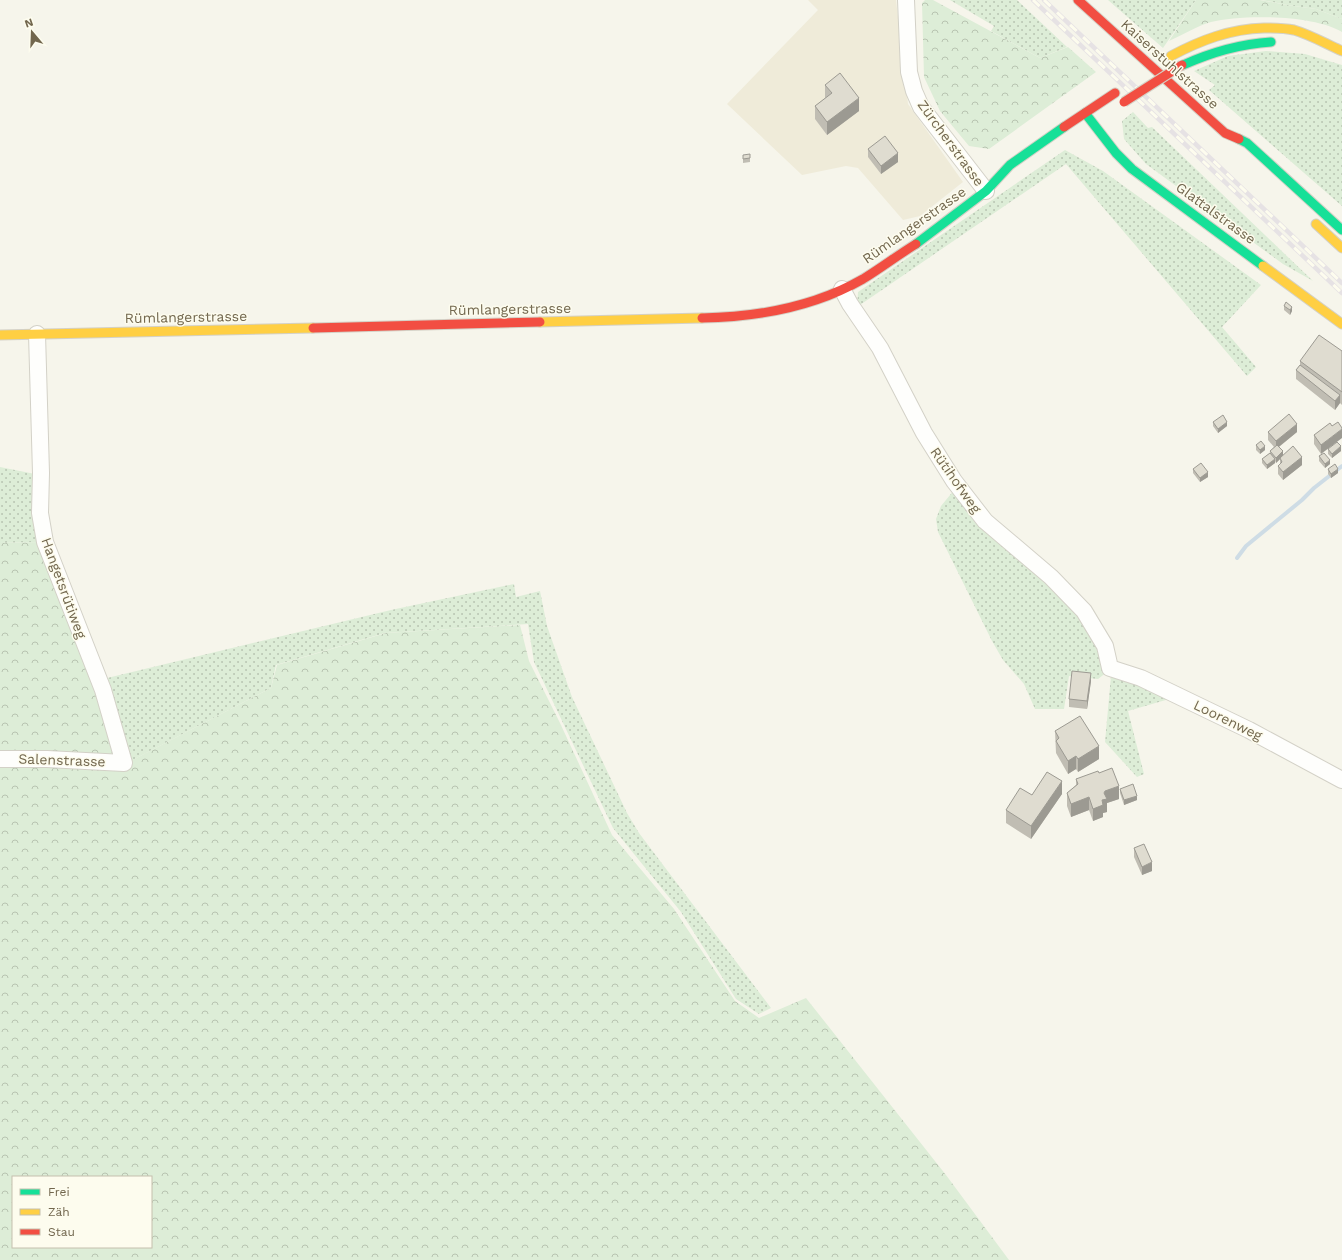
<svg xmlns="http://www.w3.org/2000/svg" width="1342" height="1260" viewBox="0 0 1342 1260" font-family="'Work Sans',sans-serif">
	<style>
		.residential { fill: #efebd9 }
		.grass { fill: url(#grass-dots) }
		.forest { fill: url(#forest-crowns); fill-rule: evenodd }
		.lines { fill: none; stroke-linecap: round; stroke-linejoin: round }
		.stream { stroke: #cedce5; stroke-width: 4 }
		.street-casing { stroke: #d3d1c7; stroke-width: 18 }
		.fast-casing { stroke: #d4d1c6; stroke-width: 11 }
		.slow-casing { stroke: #d4d1c6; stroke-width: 11 }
		.jam-casing { stroke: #d4d1c6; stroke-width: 11 }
		.street { stroke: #fefefc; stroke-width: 16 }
		.fast { stroke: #16e098; stroke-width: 9 }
		.slow { stroke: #ffcf43; stroke-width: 9 }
		.jam { stroke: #f24e42; stroke-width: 9 }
		.rail-casing { stroke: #e6e2e4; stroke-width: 4.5 }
		.rail { stroke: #fdfcee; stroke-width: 3; stroke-dasharray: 9; stroke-linecap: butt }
		.jam-bridge-casing { stroke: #d4d1c6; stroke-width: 11; stroke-linecap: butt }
		.jam-bridge { stroke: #f24e42; stroke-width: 9 }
		.wall { fill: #c0bdb3 }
		.shaded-wall { fill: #9c9a92 }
		.building { fill: #dfdcd0; stroke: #9c9a92 }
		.labels { text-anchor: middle; stroke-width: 3; stroke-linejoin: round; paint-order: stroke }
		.street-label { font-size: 14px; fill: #72674e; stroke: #fdfcee }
	</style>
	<defs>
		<pattern id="grass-dots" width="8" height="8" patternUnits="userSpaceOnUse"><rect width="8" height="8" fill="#ddedd7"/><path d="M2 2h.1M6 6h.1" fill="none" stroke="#b8c4b1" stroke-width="1.8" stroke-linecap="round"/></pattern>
		<pattern id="forest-crowns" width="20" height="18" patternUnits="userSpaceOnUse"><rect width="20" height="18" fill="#ddedd7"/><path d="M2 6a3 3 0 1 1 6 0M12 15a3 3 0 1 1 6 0" fill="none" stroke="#b8c4b1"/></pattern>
	</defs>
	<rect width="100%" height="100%" fill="#f6f5eb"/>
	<path class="residential" d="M808,0H896L908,104L963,182L920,216L903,220L858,168L846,166L802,175L727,104L818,10Z"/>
	<path class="grass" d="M950,0H1017L1067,47L1040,58L991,31L994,26Z
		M1108,0H1196L1163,48Z
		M1262,0H1342V19L1316,9L1287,5Z
		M1266,51L1305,54L1342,65V206L1209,90L1215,85L1194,71L1228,56Z
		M1133,112L1148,128L1152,127L1313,281L1283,264L1146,164L1124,139L1122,121Z
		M1065,150L1103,171L1261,285L1222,327L1256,367L1247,376L1066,164L857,307L858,292Z
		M0,467L35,474L40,542L0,543Z
		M955,489L1049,578L1102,646L1107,672L1098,679L1069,676L1064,709H1035L1024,684L1003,660L992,641L938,532L936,519L941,506Z
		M514,584L516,597L540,591L547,626L572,697L627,813L639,833L771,1008L759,1014L736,999L681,912L613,828L534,662L528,624L385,633L276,665L271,688L127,763L103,679L391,610Z
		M1111,676L1176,697L1128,711L1144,774L1137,777L1105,742Z"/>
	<path class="forest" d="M925,0H933L1040,58L1068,47L1096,72L989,149L969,146L940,111L924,77L922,3Z
		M1196,0H1260L1287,5L1316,9L1342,19V32C1314,15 1243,14 1211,22C1199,25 1181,36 1169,41Z
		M41,542L121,766L271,688L277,665L386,633L520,625L529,661L560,723L612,835L674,909L735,1001L759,1018L806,998L946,1175L1009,1260H0V543ZM13,1177H151V1247H13Z"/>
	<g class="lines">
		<path class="stream" d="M1237,558L1246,546L1302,500L1314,488L1342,466"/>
		<g class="street-casing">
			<path id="street" d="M906,0L909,72L914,91L921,107L986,191
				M842,289L850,304L880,348L924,433L954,481L985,521L1051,577L1084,611L1105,646L1110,668L1141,678L1249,730L1342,780
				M0,759H47L124,763L103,690L45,542L40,513L41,473L37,334"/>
		</g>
		<g class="fast-casing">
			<path id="fast" d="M1183,65C1212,52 1240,44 1271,42
				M1085,113L1116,153L1132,169L1263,266
				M1239,139L1247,143L1342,230
				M916,244L986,191L1010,165L1064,127"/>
		</g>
		<g class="slow-casing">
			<path id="slow" d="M1171,56C1201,40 1230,29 1264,28C1274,28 1284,28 1294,30C1311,35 1326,44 1342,51
				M1316,224L1342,248
				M1263,266L1342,324
				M540,322L702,318
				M0,335L313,328"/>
		</g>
		<g class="jam-casing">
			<path id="jam" d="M1078,0L1225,133L1239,139
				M1064,127L1115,93
				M702,318C757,317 814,307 863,279C881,268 898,255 916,244
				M313,328L540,322"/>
		</g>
		<use href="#street" class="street"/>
		<use href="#fast" class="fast"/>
		<use href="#slow" class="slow"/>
		<use href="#jam" class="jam"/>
		<g class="rail-casing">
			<path id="rail" d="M1033,0L1342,293
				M1044,0L1342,283"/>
		</g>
		<use href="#rail" class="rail"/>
		<g class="jam-bridge-casing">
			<path id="jam-bridge" d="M1124,102L1182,65"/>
		</g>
		<use href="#jam-bridge" class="jam-bridge"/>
	</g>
	<path class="wall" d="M825,85L859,111L827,135L815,119V106L825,98Z
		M868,149L898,162L881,174L868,157Z
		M743,155L750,158V162L743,163Z
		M1284,306L1292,311L1290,315L1284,310Z
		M1342,351V405L1340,403L1335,410L1296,379V370L1300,365V361Z
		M1213,422L1227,426L1218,433L1213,426Z
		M1332,426L1321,454L1314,444V435Z
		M1268,432H1297L1279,447L1283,455L1302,465L1283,480L1278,474V466L1280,464V459L1276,463L1275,461V463L1267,469L1262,463V459L1270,453V451L1274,447L1268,440Z
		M1256,445L1265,450L1260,454L1256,450Z
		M1328,449L1341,451L1332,458L1328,454Z
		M1319,456L1330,464L1325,468L1319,461Z
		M1193,469L1208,477L1200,482L1193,473Z
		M1328,469L1338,473L1331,478L1328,474Z
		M1091,681L1087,709L1069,707V699Z
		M1055,731L1099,759L1078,772L1076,769L1068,774L1056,753Z
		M1099,773L1119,799L1107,803V812L1103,813V817L1093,821L1089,810L1071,817L1067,806V793L1076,785V779Z
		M1120,789L1137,800L1124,805L1120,793Z
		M1062,794L1031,839L1006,823V810L1032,795Z
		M1134,848L1152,871L1142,875L1134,857Z"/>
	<path class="shaded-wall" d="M859,98V111L827,135V122Z
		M898,153V162L881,174V166Z
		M1292,307V311L1290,315V310Z
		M1340,395V403L1335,410V401Z
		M1227,422V426L1218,433V429Z
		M1297,424V432L1276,449V441Z
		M1342,429V438L1321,454V445Z
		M1265,446V450L1260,454V450Z
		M1341,446V451L1332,458V454Z
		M1283,451V456L1276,463V458Z
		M1302,457V465L1283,480V472Z
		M1275,459V463L1267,469V465Z
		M1330,460V464L1325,468V464Z
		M1338,469V473L1331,478V474Z
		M1208,472V477L1200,482V478Z
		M1091,673V681L1087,709V701Z
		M1099,746V759L1078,772V759Z
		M1076,756V769L1068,774V761Z
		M1062,781V794L1031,839V826Z
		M1119,786V799L1107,803V812L1103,813V817L1093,821V809L1102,800L1105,791Z
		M1137,796V800L1124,805V800Z
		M1089,797V810L1071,817V804Z
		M1152,862V871L1142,875V867Z"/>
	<path class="building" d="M840,73L859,98L827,122L815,106L832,93L825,85Z
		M885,136L898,153L881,166L868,149Z
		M750,154V158L743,159V155Z
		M1286,302L1292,307L1290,310L1284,306Z
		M1319,335L1342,351V392L1300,361Z
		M1300,365L1340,395L1335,401L1296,370Z
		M1289,414L1297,424L1276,441L1268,432Z
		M1223,415L1227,422L1218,429L1213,422Z
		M1338,422L1342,428V429L1321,445L1314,435L1330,423L1332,426Z
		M1261,441L1265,446L1260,450L1256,445Z
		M1337,442L1341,446L1332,454L1328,449Z
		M1277,445L1283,451L1276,458L1270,451Z
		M1293,446L1302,457L1283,472L1278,466L1282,462L1280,458Z
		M1270,453L1275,459L1267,465L1262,459Z
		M1324,453L1330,460L1325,464L1319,456Z
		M1201,463L1208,472L1200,478L1193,469Z
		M1335,464L1338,469L1331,474L1328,469Z
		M1072,671L1091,673L1087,701L1069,699Z
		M1080,716L1099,746L1078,759L1076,756L1068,761L1056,741L1059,738L1055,731Z
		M1112,768L1119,786L1105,791L1104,793L1107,799L1102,800L1103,805L1093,809L1089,797L1071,804L1067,793L1078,784L1076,779L1098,771L1099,773Z
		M1047,772L1062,781L1031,826L1006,810L1020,788L1032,795Z
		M1133,784L1137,796L1124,800L1120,789Z
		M1144,844L1152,862L1142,867L1134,848Z"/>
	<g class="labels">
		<g class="street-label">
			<text transform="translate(1170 64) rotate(42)" y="5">Kaiserstuhlstrasse</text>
			<text transform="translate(951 143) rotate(54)" y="5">Zürcherstrasse</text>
			<text transform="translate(1216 213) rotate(36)" y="5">Glattalstrasse</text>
			<text transform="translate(914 225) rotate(-35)" y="5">Rümlangerstrasse</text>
			<text transform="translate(510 309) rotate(-1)" y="5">Rümlangerstrasse</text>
			<text transform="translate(186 317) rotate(-1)" y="5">Rümlangerstrasse</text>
			<text transform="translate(956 480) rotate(55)" y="5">Rütihofweg</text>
			<text transform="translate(64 588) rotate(70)" y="5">Hangetsrütiweg</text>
			<text transform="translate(1228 720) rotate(26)" y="5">Loorenweg</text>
			<text transform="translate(62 760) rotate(2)" y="5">Salenstrasse</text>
		</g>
	</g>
	<rect x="12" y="1176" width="140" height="72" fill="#fdfcee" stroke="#c5c0ae"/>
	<rect x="20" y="1189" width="20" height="6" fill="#16e098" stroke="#c5c0ae"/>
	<text x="48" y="1196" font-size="12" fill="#72674e">Frei</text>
	<rect x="20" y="1209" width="20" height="6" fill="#ffcf43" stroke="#c5c0ae"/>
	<text x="48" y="1216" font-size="12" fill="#72674e">Zäh</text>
	<rect x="20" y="1229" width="20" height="6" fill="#f24e42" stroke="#c5c0ae"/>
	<text x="48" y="1236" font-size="12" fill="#72674e">Stau</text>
	<g transform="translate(32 32) rotate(341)" stroke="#fdfcee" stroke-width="3" paint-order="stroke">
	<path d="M0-3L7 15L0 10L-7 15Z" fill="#72674e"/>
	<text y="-6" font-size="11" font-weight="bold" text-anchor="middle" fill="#72674e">N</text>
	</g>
</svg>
